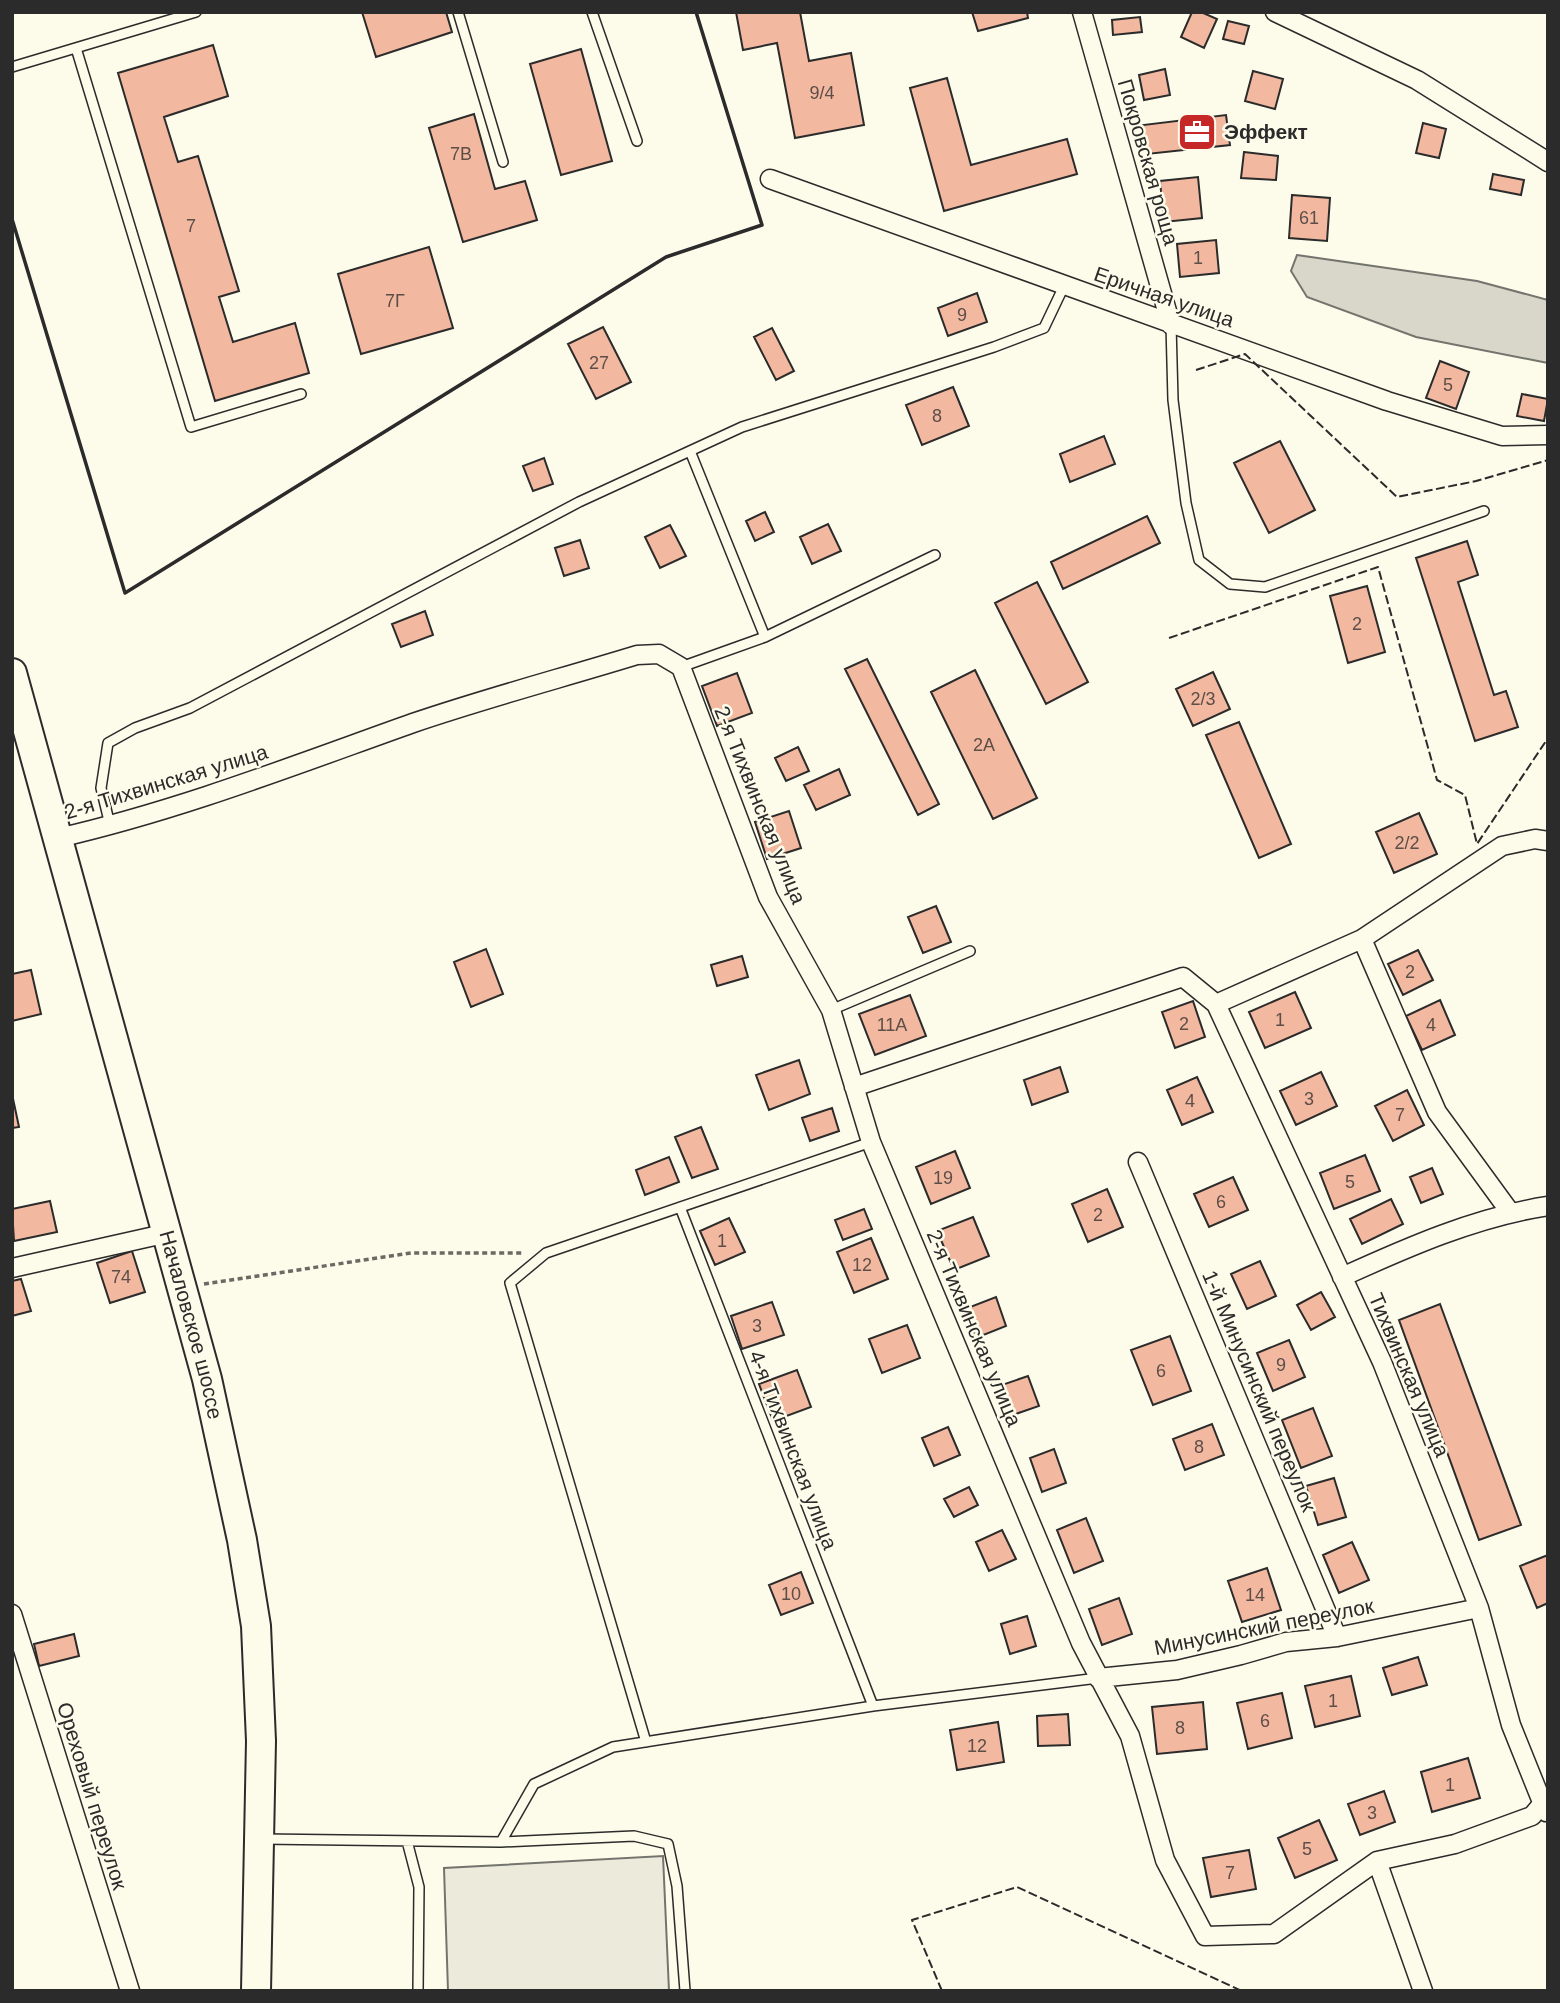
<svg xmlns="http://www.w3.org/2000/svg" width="1560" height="2003" viewBox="0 0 1560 2003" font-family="Arial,sans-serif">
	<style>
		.green { fill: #ecebdb; stroke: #74746e; stroke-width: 2 }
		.water { fill: #d8d7c9; stroke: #74746e; stroke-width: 2 }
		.building { fill: #f2b8a0; stroke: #2b2b2b; stroke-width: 2 }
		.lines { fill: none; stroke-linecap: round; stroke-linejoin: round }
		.lane-casing { stroke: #2b2b2b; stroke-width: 12 }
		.street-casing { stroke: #2b2b2b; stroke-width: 21 }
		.primary-casing { stroke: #2b2b2b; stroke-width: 32 }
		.path { stroke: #6a6964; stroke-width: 3.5; stroke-dasharray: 5 3.5; stroke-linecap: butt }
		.lane { stroke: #fdfbea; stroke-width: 9 }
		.street { stroke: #fdfbea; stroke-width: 18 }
		.primary { stroke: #fdfbea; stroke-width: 28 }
		.fence { stroke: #2b2b2b; stroke-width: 2; stroke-dasharray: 9 3.5; stroke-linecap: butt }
		.wall { stroke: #2b2b2b; stroke-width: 3.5 }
		.labels { text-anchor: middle; stroke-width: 5; stroke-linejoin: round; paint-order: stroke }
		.number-label { font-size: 18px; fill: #5d4e48 }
		.poi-label { font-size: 21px; font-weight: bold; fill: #2b2b2b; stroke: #fdfbea; text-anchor: start }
		.street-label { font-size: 21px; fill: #2b2b2b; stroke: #fdfbea }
	</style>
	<rect width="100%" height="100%" fill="#fdfbea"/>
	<path class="green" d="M663,1856L669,1991H448L444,1868Z"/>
	<path class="water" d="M1297,255L1477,281L1548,300V363L1416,337L1307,297L1291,271Z"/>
	<path class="building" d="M362,12H446L452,32L376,57Z
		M736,12H800L809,61L851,53L864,125L795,138L777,43L743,50Z
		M972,12H1027L1028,18L978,31Z
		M1192,12H1201L1217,19L1204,48L1181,37Z
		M1140,17L1142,32L1113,35L1112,20Z
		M1228,21L1249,26L1244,44L1223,39Z
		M213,45L228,96L164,117L178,162L198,156L239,291L219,297L233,342L295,323L309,373L215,401L118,73Z
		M581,49L612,161L561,175L530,64Z
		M1165,69L1170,95L1144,100L1139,75Z
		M1253,71L1283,79L1275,109L1245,101Z
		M947,78L971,165L1067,139L1077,174L944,211L910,88Z
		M474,114L495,189L525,181L537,220L463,242L429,128Z
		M1226,115L1230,145L1147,154L1143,125Z
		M1423,123L1446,129L1439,158L1416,153Z
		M1244,152L1278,156L1276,180L1241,178Z
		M1493,174L1524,180L1521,195L1490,189Z
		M1198,177L1202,218L1164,222L1160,181Z
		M1292,195L1330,198L1327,241L1289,238Z
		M1216,240L1219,273L1180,277L1177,244Z
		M429,247L453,328L361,354L338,274Z
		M977,293L987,322L948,336L938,308Z
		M603,327L631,382L596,399L568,344Z
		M772,328L794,371L776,380L754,337Z
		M1440,361L1469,372L1456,409L1426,398Z
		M953,387L969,426L922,445L906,405Z
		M1522,394L1548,399L1544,421L1517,416Z
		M1104,436L1115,464L1070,482L1060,454Z
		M1280,441L1315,510L1269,533L1234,463Z
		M544,458L553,484L533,491L523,466Z
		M765,512L774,532L755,541L746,521Z
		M1147,516L1160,543L1063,589L1051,562Z
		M828,524L841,551L812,564L800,537Z
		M670,525L686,556L660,568L645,537Z
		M580,540L589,568L564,576L555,548Z
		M1467,541L1478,575L1458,582L1494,695L1506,691L1518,727L1475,741L1416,558Z
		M1037,582L1088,682L1046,704L995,603Z
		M1367,586L1385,652L1348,663L1330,596Z
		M425,611L433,635L401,647L392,624Z
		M867,659L939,804L918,815L845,669Z
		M975,670L1037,798L993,819L931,692Z
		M1213,672L1230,709L1193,726L1176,689Z
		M737,673L752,713L717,726L702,686Z
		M1239,722L1291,844L1259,858L1206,735Z
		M798,747L809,771L786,781L775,758Z
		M839,769L850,795L816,810L804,785Z
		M789,811L801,848L767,859L755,822Z
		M1419,813L1437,854L1394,873L1376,832Z
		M936,906L951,942L923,953L908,917Z
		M486,949L503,994L471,1007L454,962Z
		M1418,950L1433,980L1403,995L1388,964Z
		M742,956L748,977L717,986L711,965Z
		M31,970L41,1014L12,1021V974Z
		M1295,992L1311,1028L1265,1048L1249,1012Z
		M910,995L926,1036L875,1055L859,1014Z
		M1440,1000L1455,1035L1422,1050L1406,1016Z
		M1193,1001L1205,1037L1175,1048L1162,1012Z
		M799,1060L810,1094L769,1110L756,1075Z
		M1060,1067L1068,1092L1032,1105L1024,1080Z
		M1321,1072L1337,1106L1296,1125L1280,1091Z
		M1197,1077L1213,1112L1182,1125L1167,1090Z
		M1407,1090L1424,1125L1393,1141L1375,1106Z
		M12,1094L19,1127L12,1128Z
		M832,1108L839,1131L810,1141L802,1118Z
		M701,1127L718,1169L692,1178L675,1137Z
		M955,1151L970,1188L931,1204L916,1167Z
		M1365,1155L1380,1191L1334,1209L1320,1173Z
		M669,1157L679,1182L645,1195L636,1170Z
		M1432,1168L1443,1194L1421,1203L1410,1177Z
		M1233,1177L1248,1210L1209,1227L1194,1194Z
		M1107,1189L1123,1227L1088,1242L1072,1204Z
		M1391,1199L1403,1224L1362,1244L1350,1219Z
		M50,1201L57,1232L14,1241L12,1209Z
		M864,1209L872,1229L843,1240L835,1220Z
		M973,1217L989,1256L954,1270L937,1231Z
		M729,1218L745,1252L715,1265L700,1231Z
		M871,1238L888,1279L854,1293L837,1252Z
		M132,1251L145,1292L110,1303L97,1263Z
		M1260,1261L1276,1296L1247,1309L1231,1274Z
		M21,1279L31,1311L12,1316V1281Z
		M1321,1292L1335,1317L1311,1330L1297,1305Z
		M996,1297L1006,1326L976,1338L965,1309Z
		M772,1302L784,1335L742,1349L731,1316Z
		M1440,1304L1521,1525L1479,1540L1399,1320Z
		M907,1325L920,1358L882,1373L869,1339Z
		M1170,1336L1191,1391L1153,1405L1131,1350Z
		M1289,1340L1305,1377L1273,1391L1257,1353Z
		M797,1370L811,1407L773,1421L759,1384Z
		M1028,1376L1039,1406L1007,1417L996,1387Z
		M1313,1408L1332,1456L1301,1468L1282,1420Z
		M1212,1424L1224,1455L1185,1470L1173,1439Z
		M948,1427L960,1455L934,1466L922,1438Z
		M1054,1449L1066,1483L1042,1492L1030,1458Z
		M1334,1478L1346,1517L1318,1525L1306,1486Z
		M969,1487L978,1505L954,1517L944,1499Z
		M1086,1518L1103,1561L1074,1573L1057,1530Z
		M1002,1530L1016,1559L989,1571L976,1542Z
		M1352,1542L1369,1580L1339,1593L1323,1555Z
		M1548,1555V1603L1537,1608L1520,1566Z
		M1267,1568L1281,1610L1242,1622L1228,1581Z
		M801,1572L813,1603L781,1615L769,1585Z
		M1119,1598L1132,1634L1102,1645L1089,1609Z
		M1027,1616L1036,1646L1010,1654L1001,1624Z
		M74,1634L79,1656L39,1666L34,1644Z
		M1418,1657L1427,1685L1392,1695L1383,1668Z
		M1351,1676L1360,1716L1315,1727L1305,1686Z
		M1282,1693L1292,1738L1248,1749L1237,1703Z
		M1203,1702L1207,1749L1157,1754L1152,1707Z
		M1068,1714L1070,1745L1038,1746L1037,1716Z
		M998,1722L1004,1762L957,1770L950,1730Z
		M1468,1758L1480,1798L1432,1812L1421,1772Z
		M1384,1791L1395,1822L1360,1835L1348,1804Z
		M1319,1820L1337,1860L1295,1878L1278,1838Z
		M1249,1850L1256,1889L1211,1897L1203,1858Z"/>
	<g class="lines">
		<g class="lane-casing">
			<path id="lane" d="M458,12L503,162
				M592,12L637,141
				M76,48L191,427L301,394
				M12,67L196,12
				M1171,325L1173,400L1186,503L1199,560L1230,584L1265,587L1484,511
				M765,637L935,555
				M681,667L765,637L690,451
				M110,825L101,788L108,743L135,728L190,708L579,502L742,427L994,347L1044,328L1064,286
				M831,1010L970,951
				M680,1207L873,1706
				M646,1742L510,1283L546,1253L871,1142
				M262,1839L501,1842L534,1784L613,1747L873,1706L1098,1678
				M407,1841L419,1887L418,1991
				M501,1842L634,1836L668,1844L677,1886L685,1991"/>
		</g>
		<g class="street-casing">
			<path id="street" d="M1082,12L1171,325
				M1275,12L1417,80L1548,162
				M770,179L1387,401L1502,436L1548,435
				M58,838C180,810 295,765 413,723C486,698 562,678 637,655L659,654L681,667L768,897L831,1010L871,1142L1081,1643L1130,1736L1165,1860L1205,1936L1274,1934L1377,1861L1455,1844L1532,1816L1543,1803
				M1362,939L1437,1112L1510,1212
				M1216,1004L1362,939L1502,846L1535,839L1548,841
				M854,1087L1183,977L1216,1004L1382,1362L1479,1608L1511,1725L1546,1812
				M1138,1162L1337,1637
				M12,1268L168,1233
				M1342,1277C1408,1247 1476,1217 1548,1206
				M12,1614L130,1991
				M1098,1678L1177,1670L1241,1655L1286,1642L1337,1637L1479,1608
				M1377,1861L1423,1991"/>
		</g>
		<g class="primary-casing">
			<g id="primary">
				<path id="s1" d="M12,673L207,1379L242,1540L256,1626L261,1741L256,1991"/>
			</g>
		</g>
		<path class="path" d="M204,1284L411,1253H523"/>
		<use href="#lane" class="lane"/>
		<use href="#street" class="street"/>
		<use href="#primary" class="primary"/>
		<path class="fence" d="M1196,370L1245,354L1397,497L1476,481L1548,460
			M1169,638L1378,567L1437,780L1465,795L1477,844L1548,738
			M942,1991L912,1920L1017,1887L1242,1991"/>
		<path class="wall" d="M12,219L125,593L666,257L762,225L696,12"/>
	</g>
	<defs>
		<g id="office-square" transform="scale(2.0125)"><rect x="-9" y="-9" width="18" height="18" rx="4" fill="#c62828" stroke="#fdfbea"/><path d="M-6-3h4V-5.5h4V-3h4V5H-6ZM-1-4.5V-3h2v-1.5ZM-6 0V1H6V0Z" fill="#fff"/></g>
	</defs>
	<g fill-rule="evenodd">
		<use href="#office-square" x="1197" y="132"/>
	</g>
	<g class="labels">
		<g class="number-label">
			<text x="822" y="99">9/4</text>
			<text x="461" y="160">7В</text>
			<text x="1309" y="224">61</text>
			<text x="191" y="232">7</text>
			<text x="1198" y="264">1</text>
			<text x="395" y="307">7Г</text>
			<text x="962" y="321">9</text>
			<text x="599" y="369">27</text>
			<text x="1448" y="391">5</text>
			<text x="937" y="422">8</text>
			<text x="1357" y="630">2</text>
			<text x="1203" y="705">2/3</text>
			<text x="984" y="751">2А</text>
			<text x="1407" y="849">2/2</text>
			<text x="1410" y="978">2</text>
			<text x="1280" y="1026">1</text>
			<text x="1184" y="1030">2</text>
			<text x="892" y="1031">11А</text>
			<text x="1431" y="1031">4</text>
			<text x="1309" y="1105">3</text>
			<text x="1190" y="1107">4</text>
			<text x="1400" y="1121">7</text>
			<text x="943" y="1184">19</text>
			<text x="1350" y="1188">5</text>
			<text x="1221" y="1208">6</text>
			<text x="1098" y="1221">2</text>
			<text x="722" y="1247">1</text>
			<text x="862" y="1271">12</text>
			<text x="121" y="1283">74</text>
			<text x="757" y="1332">3</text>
			<text x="1281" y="1371">9</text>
			<text x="1161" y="1377">6</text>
			<text x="1199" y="1453">8</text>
			<text x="791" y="1600">10</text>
			<text x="1255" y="1601">14</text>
			<text x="1333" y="1707">1</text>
			<text x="1265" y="1727">6</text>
			<text x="1180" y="1734">8</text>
			<text x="977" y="1752">12</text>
			<text x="1450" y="1791">1</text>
			<text x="1372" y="1819">3</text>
			<text x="1307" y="1855">5</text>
			<text x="1230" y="1879">7</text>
		</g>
		<g class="poi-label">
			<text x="1224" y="139">Эффект</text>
		</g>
		<g class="street-label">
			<text transform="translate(1148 162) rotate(74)" y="7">Покровская роща</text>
			<text transform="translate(1164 297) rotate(19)" y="7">Еричная улица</text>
			<text transform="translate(166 782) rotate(-17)" y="7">2-я Тихвинская улица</text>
			<text transform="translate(760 805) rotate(68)" y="7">2-я Тихвинская улица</text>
			<text dy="7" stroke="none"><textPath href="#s1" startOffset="676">Началовское шоссе</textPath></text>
			<text transform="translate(974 1328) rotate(67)" y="7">2-я Тихвинская улица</text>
			<text transform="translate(1409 1375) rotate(67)" y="7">Тихвинская улица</text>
			<text transform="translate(1259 1391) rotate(67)" y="7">1-й Минусинский переулок</text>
			<text transform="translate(793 1450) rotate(69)" y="7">4-я Тихвинская улица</text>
			<text transform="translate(1264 1627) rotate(-11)" y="7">Минусинский переулок</text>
			<text transform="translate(92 1796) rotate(73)" y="7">Ореховый переулок</text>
		</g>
	</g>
	<rect width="1560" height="2003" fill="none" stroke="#2b2b2b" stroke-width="28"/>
</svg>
